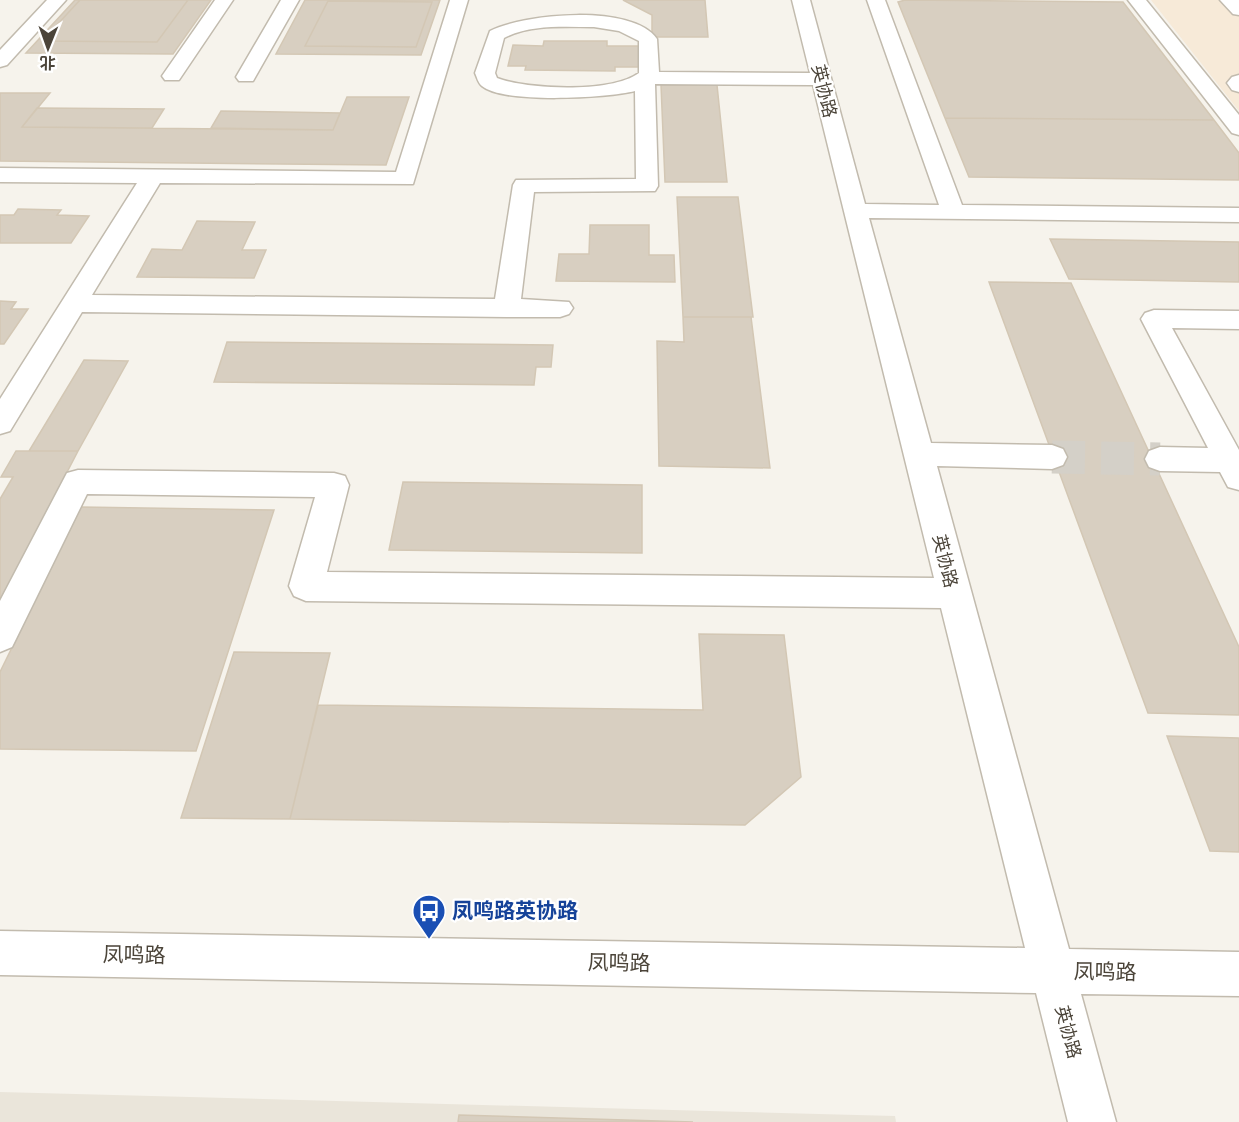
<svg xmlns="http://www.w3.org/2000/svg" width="1239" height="1122" viewBox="0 0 1239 1122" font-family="Commissioner,'Noto Sans SC',sans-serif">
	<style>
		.residential { fill: #eae5da }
		.commercial { fill: #f7ead8 }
		.building { fill: #d8cfc1; stroke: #d3c7b4; stroke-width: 1.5 }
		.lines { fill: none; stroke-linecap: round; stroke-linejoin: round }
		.minor-tunnel { stroke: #d4d0c8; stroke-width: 33; stroke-dasharray: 33 16; stroke-linecap: butt }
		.minor-casing { stroke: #c2bbae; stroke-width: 3 }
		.minor { fill: #fff; fill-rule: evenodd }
		.labels { text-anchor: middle; stroke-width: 4.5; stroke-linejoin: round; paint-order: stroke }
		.street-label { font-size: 18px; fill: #4b4439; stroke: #fff }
		.near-transit-label { font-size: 21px; font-weight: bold; fill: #164399; stroke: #fff; text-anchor: start }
		.near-street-label { font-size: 21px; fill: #4b4439; stroke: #fff }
	</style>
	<rect width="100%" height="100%" fill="#f6f3ec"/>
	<path class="residential" d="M0,1092L895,1116L896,1122H0Z"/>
	<path class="commercial" d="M1151,0H1239V111Z"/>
	<path class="building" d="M75,0H211L173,54L26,53Z
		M80,0H188L157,42L42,41Z
		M305,0H440L421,55L276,54Z
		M623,0H705L708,37H652V15Z
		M905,0L1123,2L1214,120L945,118L898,2Z
		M328,1L432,2L416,47L305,46Z
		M544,41H607V46H640V67H615V71L525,70L526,66H508L513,45L543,46Z
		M661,85H717L727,182H665Z
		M0,93H50L22,127L333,130L347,97H409L386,165L0,161Z
		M37,108L164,109L152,128L22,127Z
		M221,111L340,113L333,130L211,128Z
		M945,118L1214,120L1239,153V180L969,177Z
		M677,197H738L753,317H683Z
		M18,209L61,210L57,215L89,216L71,243H0V215H14Z
		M197,221L255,222L242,250H266L254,278L137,277L152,249L182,250Z
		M590,225H649V255H674L675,282L556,281L559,254H589Z
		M1050,239L1239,242V282L1069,279Z
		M989,282L1071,283L1239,647V715L1148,713Z
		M0,301L16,302L11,309H28L4,344H0Z
		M683,317H751L770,468L659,466L657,341L684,342Z
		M227,342L553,345L551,367H536L534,385L214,382Z
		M84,360L128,361L78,451H29Z
		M16,451H78L0,601V499L13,477H1Z
		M403,482L642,485V553L389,550Z
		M81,507L274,510L196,751L0,749V672Z
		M699,634L784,635L801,777L745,825L290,819L318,705L703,710Z
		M234,652L330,653L290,819L181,818Z
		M1167,736L1239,738V852L1210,851Z
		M459,1115L693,1122H458Z"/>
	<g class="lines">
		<path class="minor-tunnel" d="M1052,457L1160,459"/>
		<g class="minor-casing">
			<path id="minor" d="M47,0H66L7,65L0,67V50Z
				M215,0H233L179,80H165L162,76Z
				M281,0H299L253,81H239L236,77Z
				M450,0H468L413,184L160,183L92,295L495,299L513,185L516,180L636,179L635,91C608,98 503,104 482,86C478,83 477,77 475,73L490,31C523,14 632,3 657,39L659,72L810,73L792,0H810L865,204L939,205L867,0H885L962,205L1239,208V222L869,218L931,443L1052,445L1063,449L1067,457L1063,465L1052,469L937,466L1069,949L1239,952V996L1081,994L1116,1122H1068L1036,993L0,975V931L1025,948L941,608L306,601L294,596L289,586L315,497L87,494L12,647L0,652V601L67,473L78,470L334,473L345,476L349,485L327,572L934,578L813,85L655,84L658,186L655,191L534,192L521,299L569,302L573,308L569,314L560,317H507L82,312L10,431L0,434V399L137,183L0,182V168L396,172ZM594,27L619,31L639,41V73C612,93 529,90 497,78L495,73L504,38C531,24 564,27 594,27Z
				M1128,0H1146L1239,115V135L1232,133Z
				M1220,0H1239V15L1233,14Z
				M1239,75V92L1232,90L1227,83L1232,77Z
				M1154,310L1239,311V329L1172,328L1239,450V490L1228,487L1220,472L1160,471L1149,467L1145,459L1149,451L1160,447L1208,448L1141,319L1145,313Z"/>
		</g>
		<use href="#minor" class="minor"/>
	</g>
	<defs>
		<g id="bus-pin" transform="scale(1.725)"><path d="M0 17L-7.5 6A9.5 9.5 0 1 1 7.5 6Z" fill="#1a4fb4" stroke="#fff"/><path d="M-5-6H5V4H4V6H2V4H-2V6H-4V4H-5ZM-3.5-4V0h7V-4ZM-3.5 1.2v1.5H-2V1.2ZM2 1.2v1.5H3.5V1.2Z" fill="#fff"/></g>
	</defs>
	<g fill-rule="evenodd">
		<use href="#bus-pin" x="429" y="911"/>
	</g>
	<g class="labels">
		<g class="street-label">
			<text transform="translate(824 91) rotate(76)" y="6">英协路</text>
			<text transform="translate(945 561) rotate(76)" y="6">英协路</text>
			<text transform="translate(1068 1032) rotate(75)" y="6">英协路</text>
		</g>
		<g class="near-transit-label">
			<text x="452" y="918">凤鸣路英协路</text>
		</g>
		<g class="near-street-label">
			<text transform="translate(134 955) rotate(1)" y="7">凤鸣路</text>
			<text transform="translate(619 963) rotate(1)" y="7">凤鸣路</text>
			<text transform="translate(1105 972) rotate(1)" y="7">凤鸣路</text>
		</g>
	</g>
	<g transform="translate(48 48) rotate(181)" stroke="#ffffff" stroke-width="4.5" paint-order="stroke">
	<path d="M0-4.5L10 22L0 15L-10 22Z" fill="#4b4439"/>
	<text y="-9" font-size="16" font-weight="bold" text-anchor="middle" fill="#4b4439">北</text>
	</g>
</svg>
